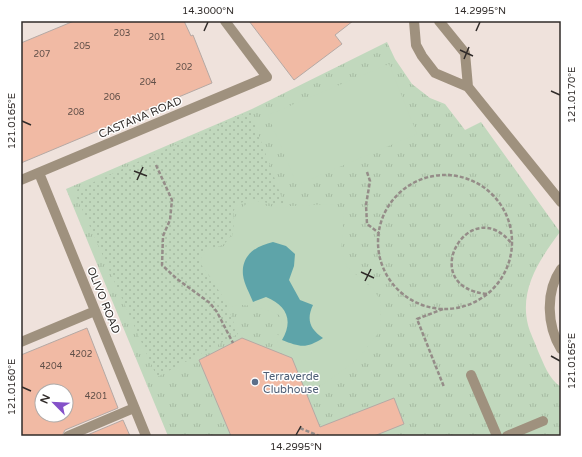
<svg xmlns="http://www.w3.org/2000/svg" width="582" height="457" viewBox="0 0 582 457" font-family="'Varela Round',sans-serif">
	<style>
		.grass { fill: url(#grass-tufts) }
		.garden { fill: url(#garden-dots) }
		.pitch { fill: #c1d8bd }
		.water { fill: #5ea4a9 }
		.building { fill: #f1baa4; stroke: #b5a9a4; fill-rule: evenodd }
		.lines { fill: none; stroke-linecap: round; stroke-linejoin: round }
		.path { stroke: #958c88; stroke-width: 2.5; stroke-dasharray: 4 2; stroke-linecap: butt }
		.minor { stroke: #9f917e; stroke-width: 10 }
		.ticks { fill: none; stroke: #302b29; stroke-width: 1.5 }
		.service-dot { fill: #5c6f8a; stroke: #fff; stroke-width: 1.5 }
		.labels { text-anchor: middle; stroke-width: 3; stroke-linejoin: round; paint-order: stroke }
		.number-label { font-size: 9px; fill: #604f48 }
		.street-label { font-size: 11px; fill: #302b29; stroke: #fff }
		.service-label { font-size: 11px; fill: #4e5e75; stroke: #fff; text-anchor: start }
		.neatline { fill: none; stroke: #302b29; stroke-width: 1.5 }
		.ticks-label { font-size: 10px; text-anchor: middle; fill: #302b29 }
	</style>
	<defs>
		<pattern id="grass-tufts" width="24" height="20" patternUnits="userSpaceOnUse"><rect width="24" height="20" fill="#c1d8bd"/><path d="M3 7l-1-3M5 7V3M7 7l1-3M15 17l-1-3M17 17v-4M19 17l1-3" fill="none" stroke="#a6baa2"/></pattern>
		<pattern id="garden-dots" width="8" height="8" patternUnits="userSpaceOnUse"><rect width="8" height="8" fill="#c1d8bd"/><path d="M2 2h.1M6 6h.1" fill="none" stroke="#a6baa2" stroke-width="1.8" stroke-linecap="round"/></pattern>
	</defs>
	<rect width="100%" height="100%" fill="#efe2dc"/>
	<path class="grass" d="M387,42L395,59L412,84L430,98L445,104L465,130L481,122L560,232C540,259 519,289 528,325C530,333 535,342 538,351C544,364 548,378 561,387V436H168L66,189L252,109Z"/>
	<path class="garden" d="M250,111L284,204C271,206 260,199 247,201C230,204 233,216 234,227C234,231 229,238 227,241C221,249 212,246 205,251L199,261L225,300L238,334L157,377L74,191Z"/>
	<path class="pitch" d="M389,64L417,134L297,185L268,115Z
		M249,203L282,208L290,206L331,204L340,208L344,214L341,251L347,267L373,289L381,301L380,331L358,359L323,384L301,392L276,339C281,330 285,325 279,315C265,309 244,301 229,307L222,293L200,263L206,250C211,249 217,249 222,247C243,239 223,214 249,203Z"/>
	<path class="water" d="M273,242L286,246L295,254L294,266L289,280L300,300L313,305C306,320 310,329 323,338C306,349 300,347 282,340C294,320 286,305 266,297L253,302C250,294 244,284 243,275C241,255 256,246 273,242Z"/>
	<path class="building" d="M74,21H184L191,36L193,35L212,83L21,163V43Z
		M249,21H353L335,35L342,44L294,80Z
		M87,328L118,408L65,430L62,436H21V355ZM42,391H66V415H42Z
		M242,338L292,358L320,427L394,398L404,424L374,436H231L199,360Z
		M123,420L130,436H85Z"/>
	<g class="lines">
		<path class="path" d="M156,165L172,200L170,220L163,236L162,265L177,279L210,303L217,312L233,343
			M367,172L370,181L366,205L367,224L379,233
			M378 242a67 67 0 1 1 134 0a67 67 0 1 1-134 0Z
			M487,294C414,287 470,190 512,244
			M443,309L417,319L444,387
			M300,428L319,436"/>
		<path class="minor" d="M414,21L416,45L422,56L435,73L468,87L561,202
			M439,21L465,53L468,87
			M39,173L146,436
			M21,180L267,77L225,21
			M561,269C545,292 547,326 561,349
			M21,342L95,311
			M471,375L497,436
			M68,436L134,408
			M507,436L543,421"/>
	</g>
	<path class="ticks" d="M204,31L208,22M476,31L480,22M460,50L473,56M464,59L469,47M551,91L560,95M22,121L31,125M134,171L147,176M137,180L143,167M361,272L374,278M365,281L371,269M551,356L560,361M22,387L31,391M296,435L301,426"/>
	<circle class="service-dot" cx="255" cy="382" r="4"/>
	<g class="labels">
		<g class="number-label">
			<text x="122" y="36">203</text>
			<text x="157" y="40">201</text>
			<text x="82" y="49">205</text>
			<text x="42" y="57">207</text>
			<text x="184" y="70">202</text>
			<text x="148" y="85">204</text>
			<text x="112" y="100">206</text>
			<text x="76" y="115">208</text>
			<text x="81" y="357">4202</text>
			<text x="51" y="369">4204</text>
			<text x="96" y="399">4201</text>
		</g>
		<g class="street-label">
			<text transform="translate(140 117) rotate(-23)" y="4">CASTANA ROAD</text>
			<text transform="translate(104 300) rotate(68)" y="4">OLIVO ROAD</text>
		</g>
		<g class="service-label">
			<text x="263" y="380">Terraverde<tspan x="263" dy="13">Clubhouse</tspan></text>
		</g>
	</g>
	<rect width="582" height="457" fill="none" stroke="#ffffff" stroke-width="44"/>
	<g transform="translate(54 403) rotate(294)"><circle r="19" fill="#ffffff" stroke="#acaaa9"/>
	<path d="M0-3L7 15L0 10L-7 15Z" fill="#8551c9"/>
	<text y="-6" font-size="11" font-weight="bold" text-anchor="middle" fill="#302b29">N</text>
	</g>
	<rect x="22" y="22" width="538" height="413" class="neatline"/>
	<g class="ticks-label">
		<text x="208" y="14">14.3000°N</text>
		<text x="480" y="14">14.2995°N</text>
		<text transform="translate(571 95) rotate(-90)" y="4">121.0170°E</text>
		<text transform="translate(11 121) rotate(-90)" y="4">121.0165°E</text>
		<text transform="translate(571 361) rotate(-90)" y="4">121.0165°E</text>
		<text transform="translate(11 387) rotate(-90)" y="4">121.0160°E</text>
		<text x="296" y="450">14.2995°N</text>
	</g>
</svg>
